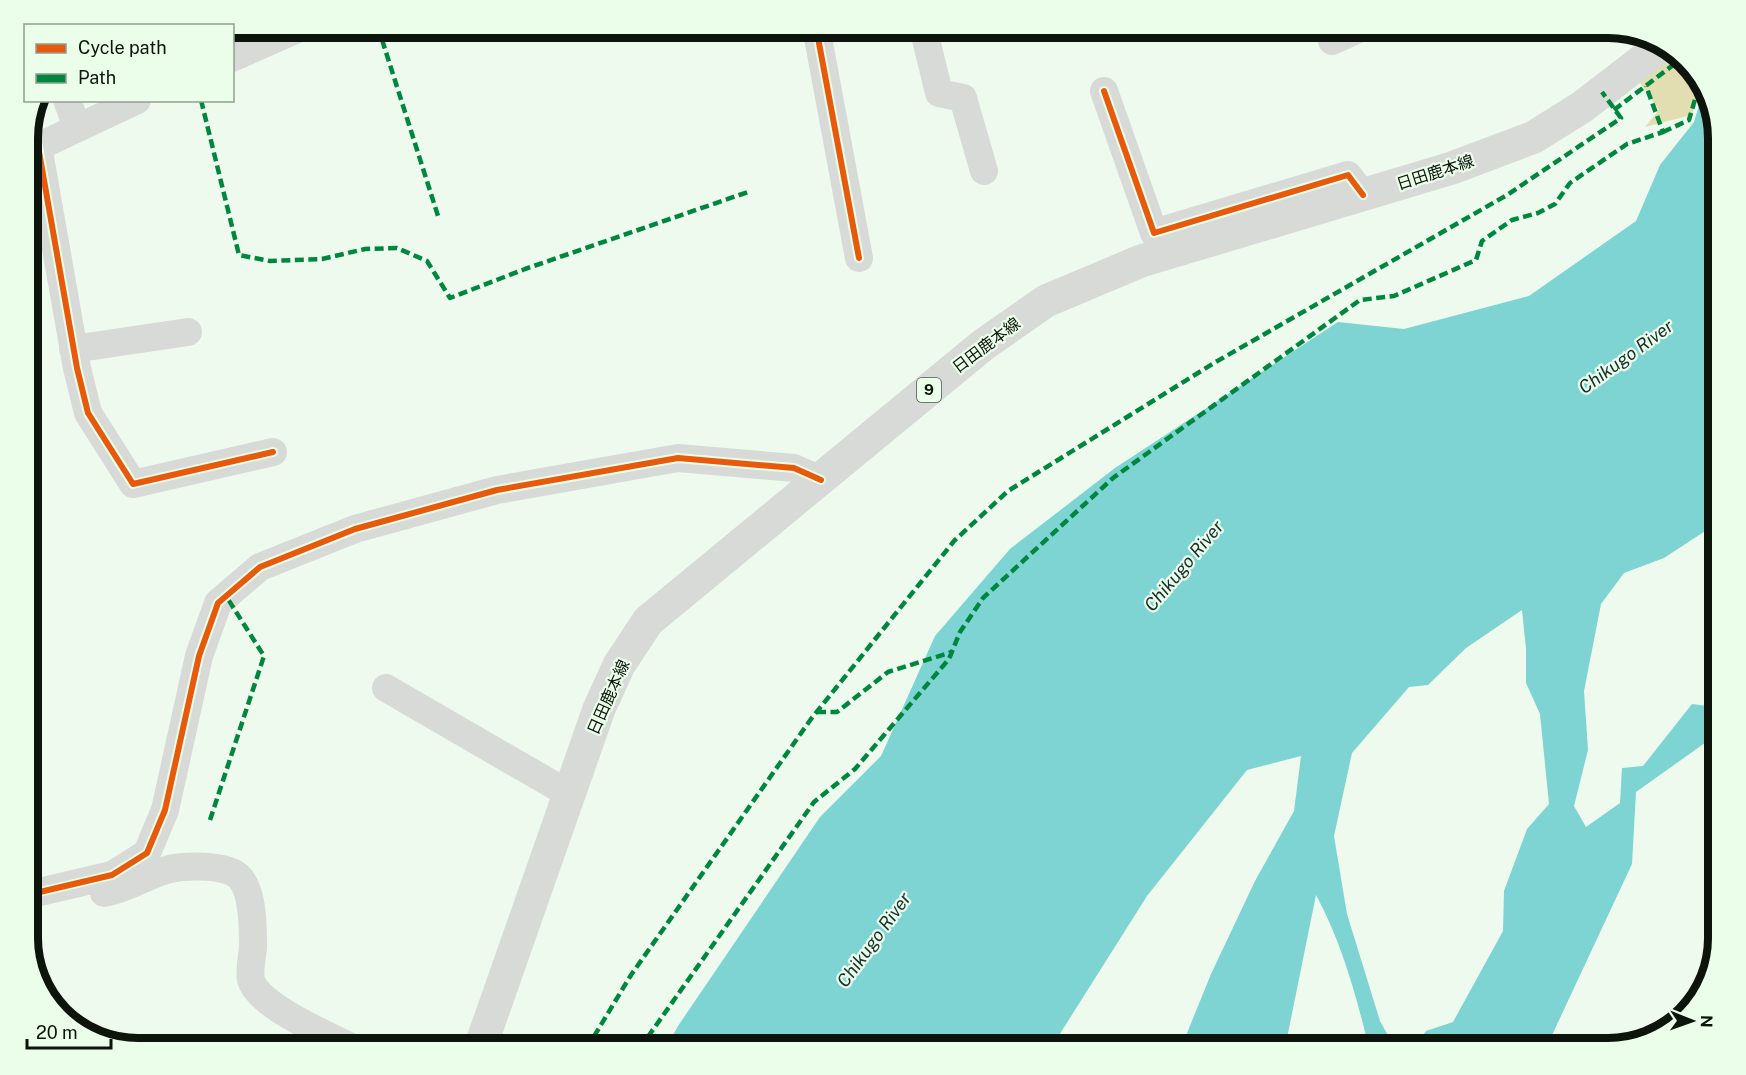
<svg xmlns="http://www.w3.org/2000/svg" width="1746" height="1075" viewBox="0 0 1746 1075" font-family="'Public Sans','Noto Sans JP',sans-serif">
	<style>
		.green { fill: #e3ddb2 }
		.water { fill: #7ed4d3 }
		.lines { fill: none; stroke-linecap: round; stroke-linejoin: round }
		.minor { stroke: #d7dad7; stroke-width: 28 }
		.major { stroke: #d7dad7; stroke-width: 33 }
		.quiet { stroke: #00873e; stroke-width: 4.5; stroke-dasharray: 9 4.5; stroke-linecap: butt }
		.cycleway-casing { stroke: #eafeea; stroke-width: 10 }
		.cycleway { stroke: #e8590c; stroke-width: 6 }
		.labels { text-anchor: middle; stroke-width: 4.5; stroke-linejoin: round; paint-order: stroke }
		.shield { fill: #eafeea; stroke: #4f5a4f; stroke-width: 1.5 }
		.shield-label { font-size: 15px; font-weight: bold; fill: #0c140c }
		.street-label { font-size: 16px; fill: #0c140c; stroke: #eafeea }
		.water-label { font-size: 18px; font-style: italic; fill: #192e2e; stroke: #eafeea }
		.rim { fill: none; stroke: #0c140c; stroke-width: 8 }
	</style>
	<rect width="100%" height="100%" fill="#eefaee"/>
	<path class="green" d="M1676,54L1702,80L1692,115L1645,127L1659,110L1638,80Z"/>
	<path class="water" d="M1705,85L1719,131V522L1664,558L1624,573L1601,604L1584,691L1588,750L1574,806L1586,827L1620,803L1622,768L1643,766L1692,704L1715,707L1719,701V733L1636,792L1632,864L1546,1048H1413L1426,1031L1453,1022L1503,931L1504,891L1527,829L1549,804L1540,714L1526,683V649L1522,610L1466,648L1428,685L1409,687L1352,753L1334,836L1347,914L1380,1021L1395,1048H1369C1356,995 1342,943 1316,895L1285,1048H1182L1183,1043L1211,974L1255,881L1294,811L1301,756L1247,770L1147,896L1051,1048H666L678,1026L820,817L881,756L935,636L1010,549L1115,468L1338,322L1404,329L1529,296L1636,221L1660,165L1694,122Z"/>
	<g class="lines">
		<path class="minor" d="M816,27L859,258
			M923,27L939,93L963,98L984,171
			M1332,41L1363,27
			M232,58L302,27
			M1104,91L1154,233L1348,175L1363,195
			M67,100L77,127
			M38,146L77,368L88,413L133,484L273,452
			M27,152L137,100
			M73,349L188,332
			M386,688L569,794
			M104,893C131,889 154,869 182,867C197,866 218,866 232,872C254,881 253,928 253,948C252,957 249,972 251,980C259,1007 330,1036 353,1048
			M27,895L112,875L147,853L165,810L199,656L218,603L260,567L355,529L497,490L678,458L794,468L821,480"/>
		<path class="major" d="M480,1048L599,709L619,665L648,621L983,345L1046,301L1141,261L1452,168L1534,137L1582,107L1665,43"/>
		<path class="quiet" d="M378,27L439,219
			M201,100L239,255L270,261L322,259L365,249L397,248L427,261L450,298L525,269L748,192
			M1614,110L1681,59
			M1663,132L1689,120L1701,79
			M817,712H837L888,672L952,652
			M210,820L264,656L226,596
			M587,1048L631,975L811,719L954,541L1008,491L1214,363L1507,195L1621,118L1602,92
			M622,1048L644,1042
			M640,1048L814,802L855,769L949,659L960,632L983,598L1113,478L1360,300L1394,296L1476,260L1482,241L1512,220L1538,213L1555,204L1570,183L1627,144L1663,132L1646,86"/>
		<g class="cycleway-casing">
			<path id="cycleway" d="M816,27L859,258
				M1104,91L1154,233L1348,175L1363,195
				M38,146L77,368L88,413L133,484L273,452
				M27,895L112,875L147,853L165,810L199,656L218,603L260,567L355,529L497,490L678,458L794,468L821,480"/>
		</g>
		<use href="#cycleway" class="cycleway"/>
	</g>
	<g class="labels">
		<rect class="shield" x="917" y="378" width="24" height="24" rx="4.5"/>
		<g class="shield-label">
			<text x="929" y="395">9</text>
		</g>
		<g class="street-label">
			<text transform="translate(1435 172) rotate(-18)" y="6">日田鹿本線</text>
			<text transform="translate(986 345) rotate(-37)" y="6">日田鹿本線</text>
			<text transform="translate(608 697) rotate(-66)" y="6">日田鹿本線</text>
		</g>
		<g class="water-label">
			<text transform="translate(1626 357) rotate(-36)" y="6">Chikugo River</text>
			<text transform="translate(1184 566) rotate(-50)" y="6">Chikugo River</text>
			<text transform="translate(874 940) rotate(-54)" y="6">Chikugo River</text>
		</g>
	</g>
	<path d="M0 0H1746V1075H0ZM138 38H1608A100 100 0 0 1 1708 138V938A100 100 0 0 1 1608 1038H138A100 100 0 0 1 38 938V138A100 100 0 0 1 138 38Z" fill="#eafeea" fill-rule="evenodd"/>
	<path class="rim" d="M138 38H1608A100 100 0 0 1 1708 138V938A100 100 0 0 1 1608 1038H138A100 100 0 0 1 38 938V138A100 100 0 0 1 138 38Z"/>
	<rect x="24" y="24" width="210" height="78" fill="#eafeea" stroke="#91a091" stroke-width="1.5"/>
	<rect x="36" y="44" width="30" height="9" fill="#e8590c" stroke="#91a091" stroke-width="1.5"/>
	<text x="78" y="54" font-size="18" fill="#0c140c">Cycle path</text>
	<rect x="36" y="74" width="30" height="9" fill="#00873e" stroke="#91a091" stroke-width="1.5"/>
	<text x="78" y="84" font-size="18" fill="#0c140c">Path</text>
	<g transform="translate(1692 1021) rotate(91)" stroke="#eafeea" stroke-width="4.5" paint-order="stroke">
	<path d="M0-4.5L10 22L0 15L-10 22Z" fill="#0c140c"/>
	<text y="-9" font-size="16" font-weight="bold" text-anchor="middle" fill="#0c140c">N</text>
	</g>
	<path d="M27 1039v9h84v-9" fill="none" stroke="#0c140c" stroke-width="3"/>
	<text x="36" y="1039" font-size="18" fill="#0c140c" stroke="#eafeea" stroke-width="4.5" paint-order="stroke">20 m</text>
</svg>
